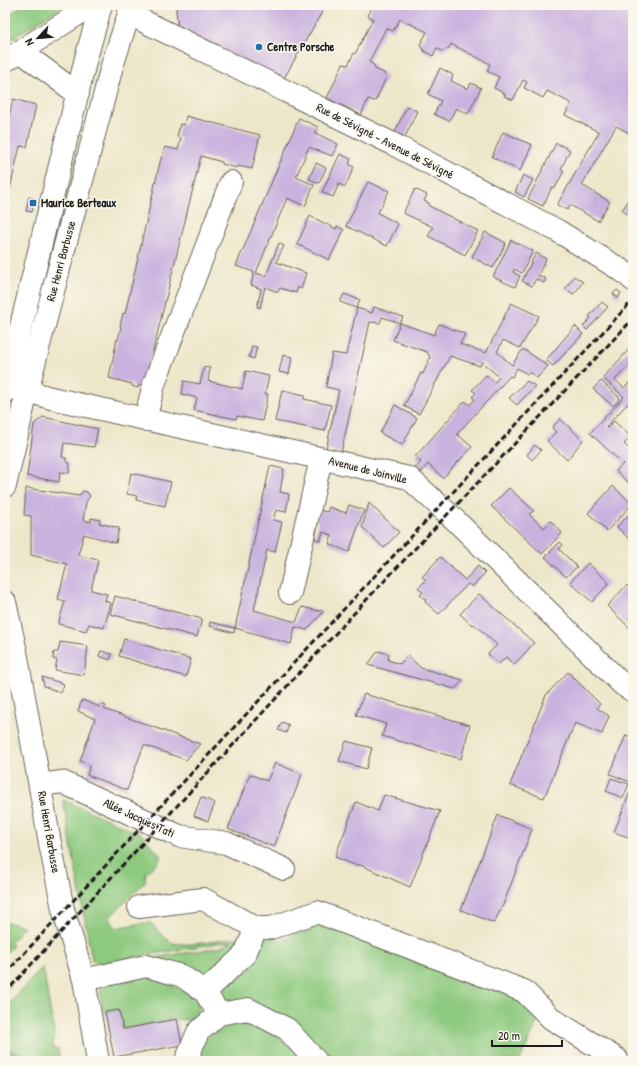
<svg xmlns="http://www.w3.org/2000/svg" width="638" height="1066" viewBox="0 0 638 1066" font-family="'Patrick Hand',sans-serif">
	<style>
		.green { fill: #8dc97e; stroke: #54724d }
		.forest { fill: #72ad6d; stroke: #476444 }
		.building { fill: #cab2df }
		.lines { fill: none; stroke-linecap: round; stroke-linejoin: round }
		.minor-casing { stroke: #656359; stroke-width: 24 }
		.major-casing { stroke: #656359; stroke-width: 24 }
		.minor { stroke: #fff; stroke-width: 22 }
		.major { stroke: #fff; stroke-width: 22 }
		.rail { stroke: #1c1c1c; stroke-width: 3; stroke-dasharray: 6 3; stroke-linecap: butt }
		.poi-dot { fill: #1f6fb2; stroke: #fbf7ec; stroke-width: 1.5 }
		.labels { text-anchor: middle; stroke-width: 3; stroke-linejoin: round; paint-order: stroke }
		.poi-label { font-size: 12px; font-weight: bold; fill: #1c1c1c; stroke: #fbf7ec; text-anchor: start }
		.street-label { font-size: 12px; fill: #1c1c1c; stroke: #fbf7ec }
	</style>
	<rect width="100%" height="100%" fill="#fbf7ec"/>
	<filter id="ink" filterUnits="userSpaceOnUse"><feTurbulence type="fractalNoise" baseFrequency=".025" numOctaves="2"/><feDisplacementMap in="SourceGraphic" scale="8" xChannelSelector="R" yChannelSelector="G"/><feConvolveMatrix kernelMatrix="1 2 1 2 8 2 1 2 1" color-interpolation-filters="sRGB"/></filter>
	<filter id="wash" filterUnits="userSpaceOnUse"><feTurbulence type="fractalNoise" baseFrequency=".012" numOctaves="4" result="noise"/><feDisplacementMap in="SourceGraphic" scale="16" xChannelSelector="R" yChannelSelector="G"/><feGaussianBlur stdDeviation="0.9" result="paint"/><feColorMatrix in="noise" values="0 0 0 0 0 0 0 0 0 0 0 0 0 0 0 0 0 1.4 0 .05"/><feComposite in="paint" operator="in"/></filter>
	<g filter="url(#wash)">
		<rect width="100%" height="100%" fill="#ede7ca"/>
		<path class="green" d="M22,5H64L5,43V19Z
			M63,800L141,834L161,856L158,863L146,872L145,882L110,917L115,928L149,922C158,928 163,940 174,943C193,948 234,936 256,936C265,936 277,942 286,939C295,936 301,925 309,920L509,989L539,1018L520,1061H327C307,1024 266,1007 226,1001L135,961L221,947L232,941L105,962V968L92,960Z
			M5,922L24,926L10,943L13,946L5,954Z
			M43,967L54,1033L53,1049H58L60,1061H43V1060L13,1052L5,1047V1008Z
			M144,976H153L196,998L199,1009L194,1021L177,1019L123,1029L119,1010L104,1012L100,991L107,983Z
			M228,1020C262,1025 282,1036 305,1061H195L203,1042Z"/>
		<path class="forest" d="M5,1047L13,1052L44,1060L5,1061Z"/>
		<g id="blocks">
			<path class="building" d="M178,5H326L283,80L178,28L176,10Z
				M373,5H633V135L616,126L582,185L610,202L598,221L570,205L567,210L557,205L599,132L565,115L571,103L547,91L543,98L524,88L527,82L523,80L513,100L504,96L505,94L494,88L499,77L487,71L490,64L451,44L448,50L446,48L443,52L437,48L433,56L424,51L420,45L427,32L400,19L393,31L386,28L369,62L374,65L375,69L384,73L386,78L376,100L374,101L368,99L361,115L327,98L343,64L348,65L354,53L355,54L373,19L368,16Z
				M440,68L453,75L451,81L468,89L471,83L481,88L468,114L456,108L449,121L434,114L441,101L428,94Z
				M13,99L36,105L27,147L20,146L10,189L5,188V125H7Z
				M407,106L417,111L405,137L395,132Z
				M186,116L260,135L252,169L238,166L237,168L222,164V162L201,156L144,387L139,385L138,388L132,386V384L109,378L117,339L118,340L121,327L120,326L123,313L125,314L160,162L165,147L178,150L181,138L177,137L180,124L184,125Z
				M299,118L318,127L315,133L338,144L332,156L309,147L296,177L314,185L305,206L287,198L256,273L266,276L279,243L284,246L276,262L306,273L301,289L298,287L296,293L280,288L278,292L265,287L260,308L257,307L261,289L251,285L254,272L236,266Z
				M503,132L532,145L520,171L492,157Z
				M556,143L570,150L561,169L564,171L555,188L552,187L543,206L528,199Z
				M340,154L351,159L349,164L354,167L345,187L339,184L333,197L322,192Z
				M316,163L326,168L319,183L309,179Z
				M523,175L533,180L524,197L515,192Z
				M368,182L389,191L378,213L398,224L387,246L346,226Z
				M415,189L427,195L424,201L429,203V206L478,231L465,255L428,236L433,227L403,213Z
				M633,194V219L622,210Z
				M29,197L35,199L32,212L26,211Z
				M310,216L336,229L337,226L344,230L329,260L297,244Z
				M485,232L506,243L493,268L472,257Z
				M511,240L533,251L522,273L514,269L513,272L520,276L515,287L493,277Z
				M536,253L546,259L538,275L546,279L544,283L536,279L532,286L522,281Z
				M574,276L583,282L574,294L565,289Z
				M617,290L621,293L618,298L613,294Z
				M344,294L360,300L356,308L340,302Z
				M602,302L608,307L587,330L583,326L591,318L589,316Z
				M511,303L539,316L520,348L503,340L497,352L512,365L523,349L548,366L537,378L529,372L527,374L517,368L512,377L510,376L457,434L472,447L443,478L428,464L419,475L412,472L421,462L415,457L465,401L470,405L475,399L472,397L476,393L472,390L486,375L495,382L499,377L482,362L480,366L450,356L419,414L404,406L421,373L423,374L430,357L427,352L393,340L400,323L434,335L439,324L465,334L460,344L486,353Z
				M374,307L403,317L400,323L382,317L380,323L370,322L341,453L326,449L339,390L326,387L332,353L346,355L357,308L372,313Z
				M575,326L583,334L553,366L546,360Z
				M633,345V361L615,380L624,388L633,379V410L627,404L606,427L607,428L614,421L631,437L624,444L633,452V487L616,471L623,464L590,433L624,397L603,378Z
				M252,346L257,347L254,359L249,357Z
				M283,355L292,357L289,374L279,372Z
				M204,367L210,368L208,381L242,389L246,371L269,376L265,394H268L262,421L237,416L236,419L194,410L197,398L182,394L184,381L200,384Z
				M527,381L535,386L517,405L509,398Z
				M601,381L620,398L613,406L593,389Z
				M282,390L305,395L304,399L331,405L325,431L275,421Z
				M395,405L417,418L402,445L380,433Z
				M43,417L98,429L94,447L64,443L62,457L66,458V462L70,463L69,473L60,472L59,482L27,476L34,424Z
				M560,419L583,440L567,460L547,441L556,432L552,428Z
				M535,445L541,450L532,460L527,455Z
				M270,466L284,469L280,492L289,494L286,512L276,510L273,520L282,522L275,552L267,550L254,610L296,622L302,607L319,611L321,610L323,612L307,630L295,627L291,644L235,628L234,633L209,626L210,622L235,628Z
				M131,473L171,482L165,506L136,500L137,496L127,494Z
				M613,486L632,504L607,531L588,513Z
				M26,488L79,496L83,491L87,492L90,496L86,502L83,520L91,522V518L100,520L99,523L119,528L116,543L84,534L78,555L98,560L91,590L107,594L105,601L111,603L104,628L89,624L86,631L58,624L65,601L58,599L67,564L31,555V516L24,515Z
				M509,488L534,511L529,514L544,528L551,521L562,533L542,554L491,506Z
				M369,503L399,532L384,548L362,527Z
				M349,505L364,510L349,552L329,544L332,535L323,532L320,541L315,539L318,522L316,521L320,510L327,512L329,507L346,513Z
				M633,511V543L617,527Z
				M560,542L563,545L559,549L577,567L566,577L545,557Z
				M440,557L465,580L478,566L485,573L472,587L468,584L439,614L425,602L426,600L420,595L423,592L418,588L426,580L422,577Z
				M588,563L609,583L592,602L570,582Z
				M627,585L633,591V631L607,606Z
				M479,594L534,643L514,665L506,657L499,664L488,654L497,645L474,624L472,625L460,614Z
				M115,596L202,619L197,637L110,614Z
				M124,639L191,659L186,677L119,656Z
				M60,642L88,646L84,675L55,670L57,660L53,659L54,652H58Z
				M101,651L112,654L110,660L99,656Z
				M378,651L389,654L388,660L400,664L408,656L421,668L463,680L455,689L368,665Z
				M568,672L600,704L597,708L609,716L602,734L575,723L544,798L510,785L546,695Z
				M42,677L64,684L61,693L44,686Z
				M364,694L470,725L461,759L382,736L386,724L356,715Z
				M82,700L100,707L101,704L106,706L104,709L200,744L186,760L144,745L127,790L87,775L90,765L80,761L95,719L78,711Z
				M282,722L289,725L286,733L278,730Z
				M626,735L633,738V774L630,782L610,774Z
				M346,741L372,748L366,769L339,761Z
				M275,763L302,774L274,847L228,829L250,774L267,781Z
				M611,778L629,784L623,798L606,791Z
				M631,790L633,791V839L614,832Z
				M384,795L440,811L410,887L358,864L357,866L335,857L356,802L378,811Z
				M201,797L215,803L208,821L194,816Z
				M498,815L532,829L503,905L494,923L461,910Z
				M119,1010L123,1029L177,1019L182,1045L114,1057L105,1012Z"/>
		</g>
	</g>
	<g filter="url(#ink)">
		<use href="#blocks" fill-opacity="0" stroke="#656359" stroke-width="1"/>
		<g class="lines">
			<g class="minor-casing">
				<path id="minor" d="M129,14L391,143L558,231L624,272L633,280
					M27,391L51,398L409,478L453,518L623,685L633,691
					M145,420L154,384L231,182
					M290,593L321,459
					M5,602L16,652L50,843L63,909L84,980L98,1061
					M40,785L62,782L179,836L226,843L284,869
					M139,907L203,899L256,928H271L317,912L524,991L552,1019L617,1059L616,1061
					M84,980L146,966L182,976L205,992L219,1014
					M205,992L245,954L256,928
					M186,1061L198,1032L219,1014L248,1009L287,1029L316,1061"/>
			</g>
			<g class="major-casing">
				<path id="major" d="M20,51L78,94
					M5,61L92,5
					M5,392L86,58L101,5
					M5,486L27,391L112,66L129,14L136,5"/>
			</g>
			<use href="#minor" class="minor"/>
			<use href="#major" class="major"/>
			<path class="rail" d="M5,974L396,553L633,300
				M5,993L370,596L633,319"/>
		</g>
	</g>
	<g class="poi-dot">
		<circle cx="259" cy="47" r="4"/>
		<rect x="29" y="199" width="8" height="8" rx="2"/>
	</g>
	<g class="labels">
		<g class="poi-label">
			<text x="267" y="51">Centre Porsche</text>
			<text x="41" y="207">Maurice Berteaux</text>
		</g>
		<g class="street-label">
			<text transform="translate(385 141) rotate(27)" y="4">Rue de Sévigné - Avenue de Sévigné</text>
			<text transform="translate(61 261) rotate(-75)" y="4">Rue Henri Barbusse</text>
			<text transform="translate(368 470) rotate(14)" y="4">Avenue de Joinville</text>
			<text transform="translate(139 818) rotate(25)" y="4">Allée Jacques Tati</text>
			<text transform="translate(49 832) rotate(80)" y="4">Rue Henri Barbusse</text>
		</g>
	</g>
	<rect width="638" height="1066" fill="none" stroke="#fbf7ec" stroke-width="20"/>
	<g transform="translate(38 38) rotate(244)" stroke="#fbf7ec" stroke-width="3" paint-order="stroke">
	<path d="M0-3L7 15L0 10L-7 15Z" fill="#1c1c1c"/>
	<text y="-6" font-size="11" font-weight="bold" text-anchor="middle" fill="#1c1c1c">N</text>
	</g>
	<path d="M492 1040v6h70v-6" fill="none" stroke="#1c1c1c" stroke-width="2"/>
	<text x="498" y="1040" font-size="12" fill="#1c1c1c" stroke="#fbf7ec" stroke-width="3" paint-order="stroke">20 m</text>
</svg>
